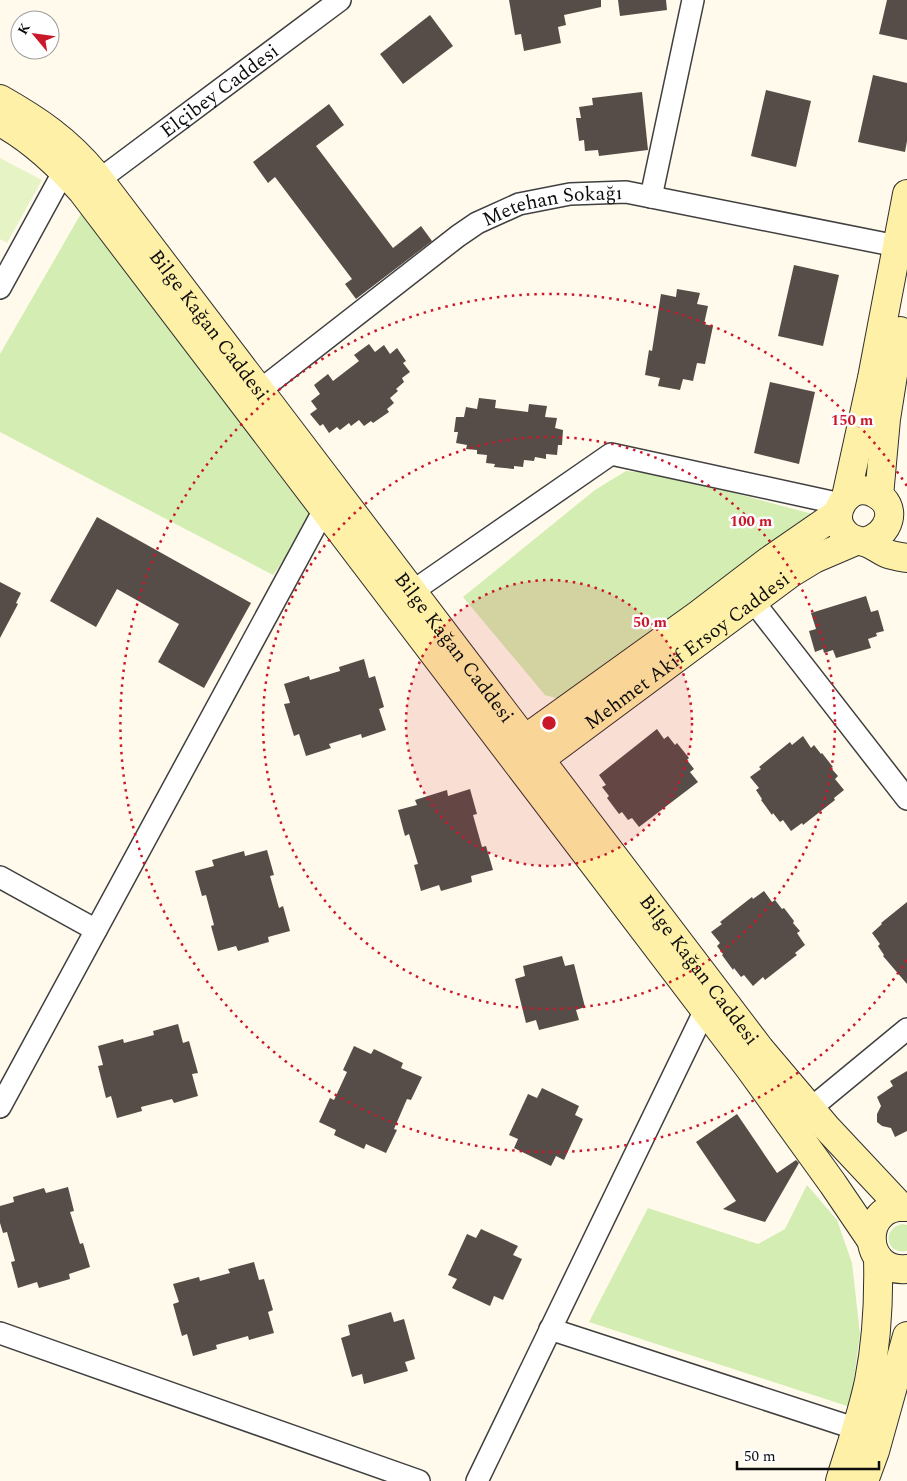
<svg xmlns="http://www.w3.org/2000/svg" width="907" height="1481" viewBox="0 0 907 1481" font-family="Spectral,serif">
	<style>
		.green { fill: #d4edb2 }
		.pitch { fill: #e6f4c5 }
		.building { fill: #564d48 }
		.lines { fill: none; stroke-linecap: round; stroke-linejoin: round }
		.street-casing { stroke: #404040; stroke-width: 24 }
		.secondary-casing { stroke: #2f2f2f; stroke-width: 30 }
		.street { stroke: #fff; stroke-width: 21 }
		.secondary { stroke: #fff0a7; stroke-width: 28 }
		.ring { fill: none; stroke: #ca182b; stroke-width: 2.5; stroke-dasharray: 2.5 5 }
		.labels { text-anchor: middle; stroke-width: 5; stroke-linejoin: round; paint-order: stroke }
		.street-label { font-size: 20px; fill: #0d0d0d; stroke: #fff }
		.centre { fill: #ca182b; stroke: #fff; stroke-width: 2.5 }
		.ring-label { font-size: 15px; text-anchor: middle; font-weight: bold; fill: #ca182b; stroke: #fff; stroke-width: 5; stroke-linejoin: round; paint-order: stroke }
	</style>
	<rect width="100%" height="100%" fill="#fffaec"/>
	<path class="green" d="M86,205L318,513L273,575L0,432V354Z
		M626,471L671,476L820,516L569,702L545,695L463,597L595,490Z
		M807,1185L837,1220L852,1263L860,1334L850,1407L589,1322L648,1208L758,1244L785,1229Z
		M902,1224L907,1225V1251C886,1255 881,1229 902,1224Z"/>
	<path class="pitch" d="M0,158L42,180L7,243L0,239Z"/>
	<path class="building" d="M509,0H601V7L564,15L566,25L558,27L561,43L524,51L521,34L515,35Z
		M618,0H666L667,10L620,16Z
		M887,0H907V40L879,34Z
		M430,15L453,46L403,84L380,54Z
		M873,75L907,83V141L905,152L858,142Z
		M766,90L811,101L796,167L751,156Z
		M642,92L648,150L599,156L598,150L585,151L584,140L579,141L576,118H581L579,107L593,105L592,98Z
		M329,104L344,125L316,146L393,248L421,226L432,241L356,299L345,284L352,279L275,177L268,183L253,162Z
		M794,265L839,275L823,346L778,336Z
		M677,289L700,293L697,304L708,306L704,324L713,326L705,364L697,363L693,381L683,379L680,390L658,386L660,378L645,375L649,350L652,351L661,294L676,297Z
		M369,344L375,352L384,345L390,354L397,348L406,361L403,363L410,372L402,378L404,382L396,389L398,391L390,398L394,403L387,409L389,412L373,423L371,421L364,426L359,420L351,426L349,423L340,430L337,427L329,433L323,424L320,426L310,414L317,409L311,401L320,394L314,385L328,374L333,381L359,361L354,355Z
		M770,382L815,392L799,464L754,453Z
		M479,398L496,400L495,408L528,412L529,404L547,406L545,417L557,418L555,428L563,430L562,445H558L557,455L546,454V459L535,457L534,461L524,460L523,467L514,466V469L494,467L495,464L486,463L487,455L477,454V450L466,449L467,445L456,443L458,432H454L456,417H464L466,407L477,409Z
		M97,517L251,603L204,688L158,662L179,624L117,589L96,627L50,601Z
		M0,582L21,593L16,603L18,604L0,638Z
		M866,596L871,612L878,610L884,631L876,633L877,636L868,639L871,648L836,658L833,650L824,653L823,649L815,652L809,631L816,629L811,613Z
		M364,659L369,678L375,676L384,707L379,709L386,730L362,738L361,734L329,744L331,748L306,756L299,734L294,736L284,704L290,703L284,684L309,676L310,680L340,671L339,667Z
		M657,729L664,739L668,736L675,745L677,743L689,758L687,760L694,769L690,772L698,782L639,827L632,818L628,820L622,812L619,814L607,798L609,796L602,787L606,785L599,775Z
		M803,736L811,748L814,745L821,754L822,753L833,767L831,768L838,776L835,779L844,790L834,798L835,800L803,825L802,823L791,831L783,820L780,822L773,813L772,815L761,800L762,799L756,790L759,788L750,777L761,769L759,767L790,742L792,745Z
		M470,789L477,814L473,815L482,847L486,846L493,870L471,876L472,882L441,891L439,885L421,891L414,865L418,864L409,834L405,836L398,810L417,805L415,800L447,790L448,796Z
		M267,850L274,875L270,876L279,908L283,906L290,931L268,937L269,942L238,951L236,946L218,951L211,926L214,925L206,895L202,896L195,871L214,866L212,860L244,851L245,856Z
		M764,891L772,902L775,900L782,909L784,908L794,921L793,923L800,931L797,933L805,945L795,953L797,955L765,980L763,977L753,986L744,975L741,977L734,968L733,970L722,955L723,954L717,946L720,943L711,932L722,924L720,922L752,897L753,899Z
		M907,902V984L883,956L884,955L878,946L880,944L872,933L882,924L881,923Z
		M562,956L565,966L574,964L585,1007L576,1010L579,1020L539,1030L536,1020L526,1023L515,979L525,976L523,966Z
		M178,1024L183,1043L189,1041L198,1073L192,1074L198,1096L174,1103L172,1099L141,1107L142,1111L117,1118L111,1096L106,1098L98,1066L103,1065L98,1046L123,1039L124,1043L154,1035L153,1031Z
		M354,1046L371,1054L374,1049L403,1063L401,1068L422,1077L411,1100L407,1099L394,1129L397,1130L386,1153L366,1144L364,1149L334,1135L336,1130L319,1122L330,1098L334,1100L347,1072L343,1070Z
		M907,1071V1131L895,1137L891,1128L882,1126L877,1122V1114L881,1106L877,1097L893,1086L890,1081Z
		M542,1088L579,1106L575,1115L583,1119L564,1160L556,1156L551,1166L514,1148L518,1139L509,1135L528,1094L537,1098Z
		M737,1114L777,1173L796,1160L799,1163L765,1222L723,1209L736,1201L696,1142Z
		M68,1187L74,1211L70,1212L80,1244L83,1243L90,1267L69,1274L70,1279L39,1288L37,1282L18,1288L11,1262L15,1261L7,1232L3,1233L0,1223V1206L14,1202L13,1197L44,1188L46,1193Z
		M481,1229L518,1246L513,1255L522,1259L503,1300L494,1296L490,1306L452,1288L457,1279L448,1275L467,1234L476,1238Z
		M254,1262L259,1280L264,1279L273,1310L268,1312L274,1333L249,1340L248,1336L216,1345L217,1349L193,1356L187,1334L182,1336L173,1304L179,1302L173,1284L199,1277L200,1281L230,1273L228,1269Z
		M391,1312L394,1322L404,1319L415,1359L405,1362L408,1371L364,1384L362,1374L352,1377L341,1338L350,1335L348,1325Z"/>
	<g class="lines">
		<g class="street-casing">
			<g id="street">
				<path id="s1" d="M99,180L340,0"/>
				<path d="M651,197L693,0"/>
				<path d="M0,288L64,171"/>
				<path id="s2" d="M259,391L458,236L477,223L519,204L570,194L626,192L897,246"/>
				<path d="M413,591L611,454L841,504"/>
				<path d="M753,601L907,799"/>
				<path d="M0,877L96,930"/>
				<path d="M0,1107L324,510"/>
				<path d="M810,1109L907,1029"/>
				<path d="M550,1329L857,1429"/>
				<path d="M0,1333L419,1481"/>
				<path d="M477,1481L705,1010"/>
			</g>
		</g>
		<g class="secondary-casing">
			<g id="secondary">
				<path id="s3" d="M0,99C37,120 67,140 95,174L760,1049L826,1127L901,1207"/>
				<path d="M0,122C32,139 58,164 82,191L750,1069L833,1184L871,1240"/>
				<path d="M879,496L886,419L900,331"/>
				<path d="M846,497L872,378L907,194"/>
				<path d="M864,542C890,536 900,505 874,493C848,480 825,517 847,535C852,540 857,540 864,542C873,544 880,551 888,554C894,556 901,557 907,558"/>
				<path d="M511,749L698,615L770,560L838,513"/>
				<path id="s4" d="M527,769L791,573L814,559L856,541"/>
				<path d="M907,1207C859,1203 861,1274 907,1269"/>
				<path d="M840,1481C850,1448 862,1415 869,1381C877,1340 879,1299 878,1258"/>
				<path d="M864,1481L875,1451L907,1336"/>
			</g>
		</g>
		<use href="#street" class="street"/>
		<use href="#secondary" class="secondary"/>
	</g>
	<circle cx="549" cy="723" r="143" fill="#ca182b" fill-opacity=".12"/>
	<g class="ring">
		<circle cx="549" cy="723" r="143"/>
		<circle cx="549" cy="723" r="286"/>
		<path d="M907 960A429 429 0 1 1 907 486"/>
	</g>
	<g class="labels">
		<g class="street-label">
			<text dy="7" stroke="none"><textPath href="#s1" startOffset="150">Elçibey Caddesi</textPath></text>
			<text dy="7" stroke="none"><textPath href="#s2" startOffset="354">Metehan Sokağı</textPath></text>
			<text dy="7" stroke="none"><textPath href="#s3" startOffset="311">Bilge Kağan Caddesi</textPath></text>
			<text dy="7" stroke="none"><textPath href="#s3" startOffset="716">Bilge Kağan Caddesi</textPath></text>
			<text dy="7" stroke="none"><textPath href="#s4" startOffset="199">Mehmet Akif Ersoy Caddesi</textPath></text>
			<text dy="7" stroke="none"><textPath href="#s3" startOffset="1121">Bilge Kağan Caddesi</textPath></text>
		</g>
	</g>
	<circle cx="549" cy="723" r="8" class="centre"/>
	<g class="ring-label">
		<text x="852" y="425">150 m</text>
		<text x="751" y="526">100 m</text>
		<text x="650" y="627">50 m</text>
	</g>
	<g transform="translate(35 35) rotate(299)"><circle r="24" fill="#ffffff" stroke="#9e9e9e"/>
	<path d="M0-4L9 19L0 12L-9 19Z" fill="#ca182b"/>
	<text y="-8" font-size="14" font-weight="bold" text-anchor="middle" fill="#0d0d0d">K</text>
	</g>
	<path d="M737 1461v8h142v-8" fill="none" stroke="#0d0d0d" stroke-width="2.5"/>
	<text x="744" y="1461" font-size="15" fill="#0d0d0d" stroke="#ffffff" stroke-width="4" paint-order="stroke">50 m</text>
</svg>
